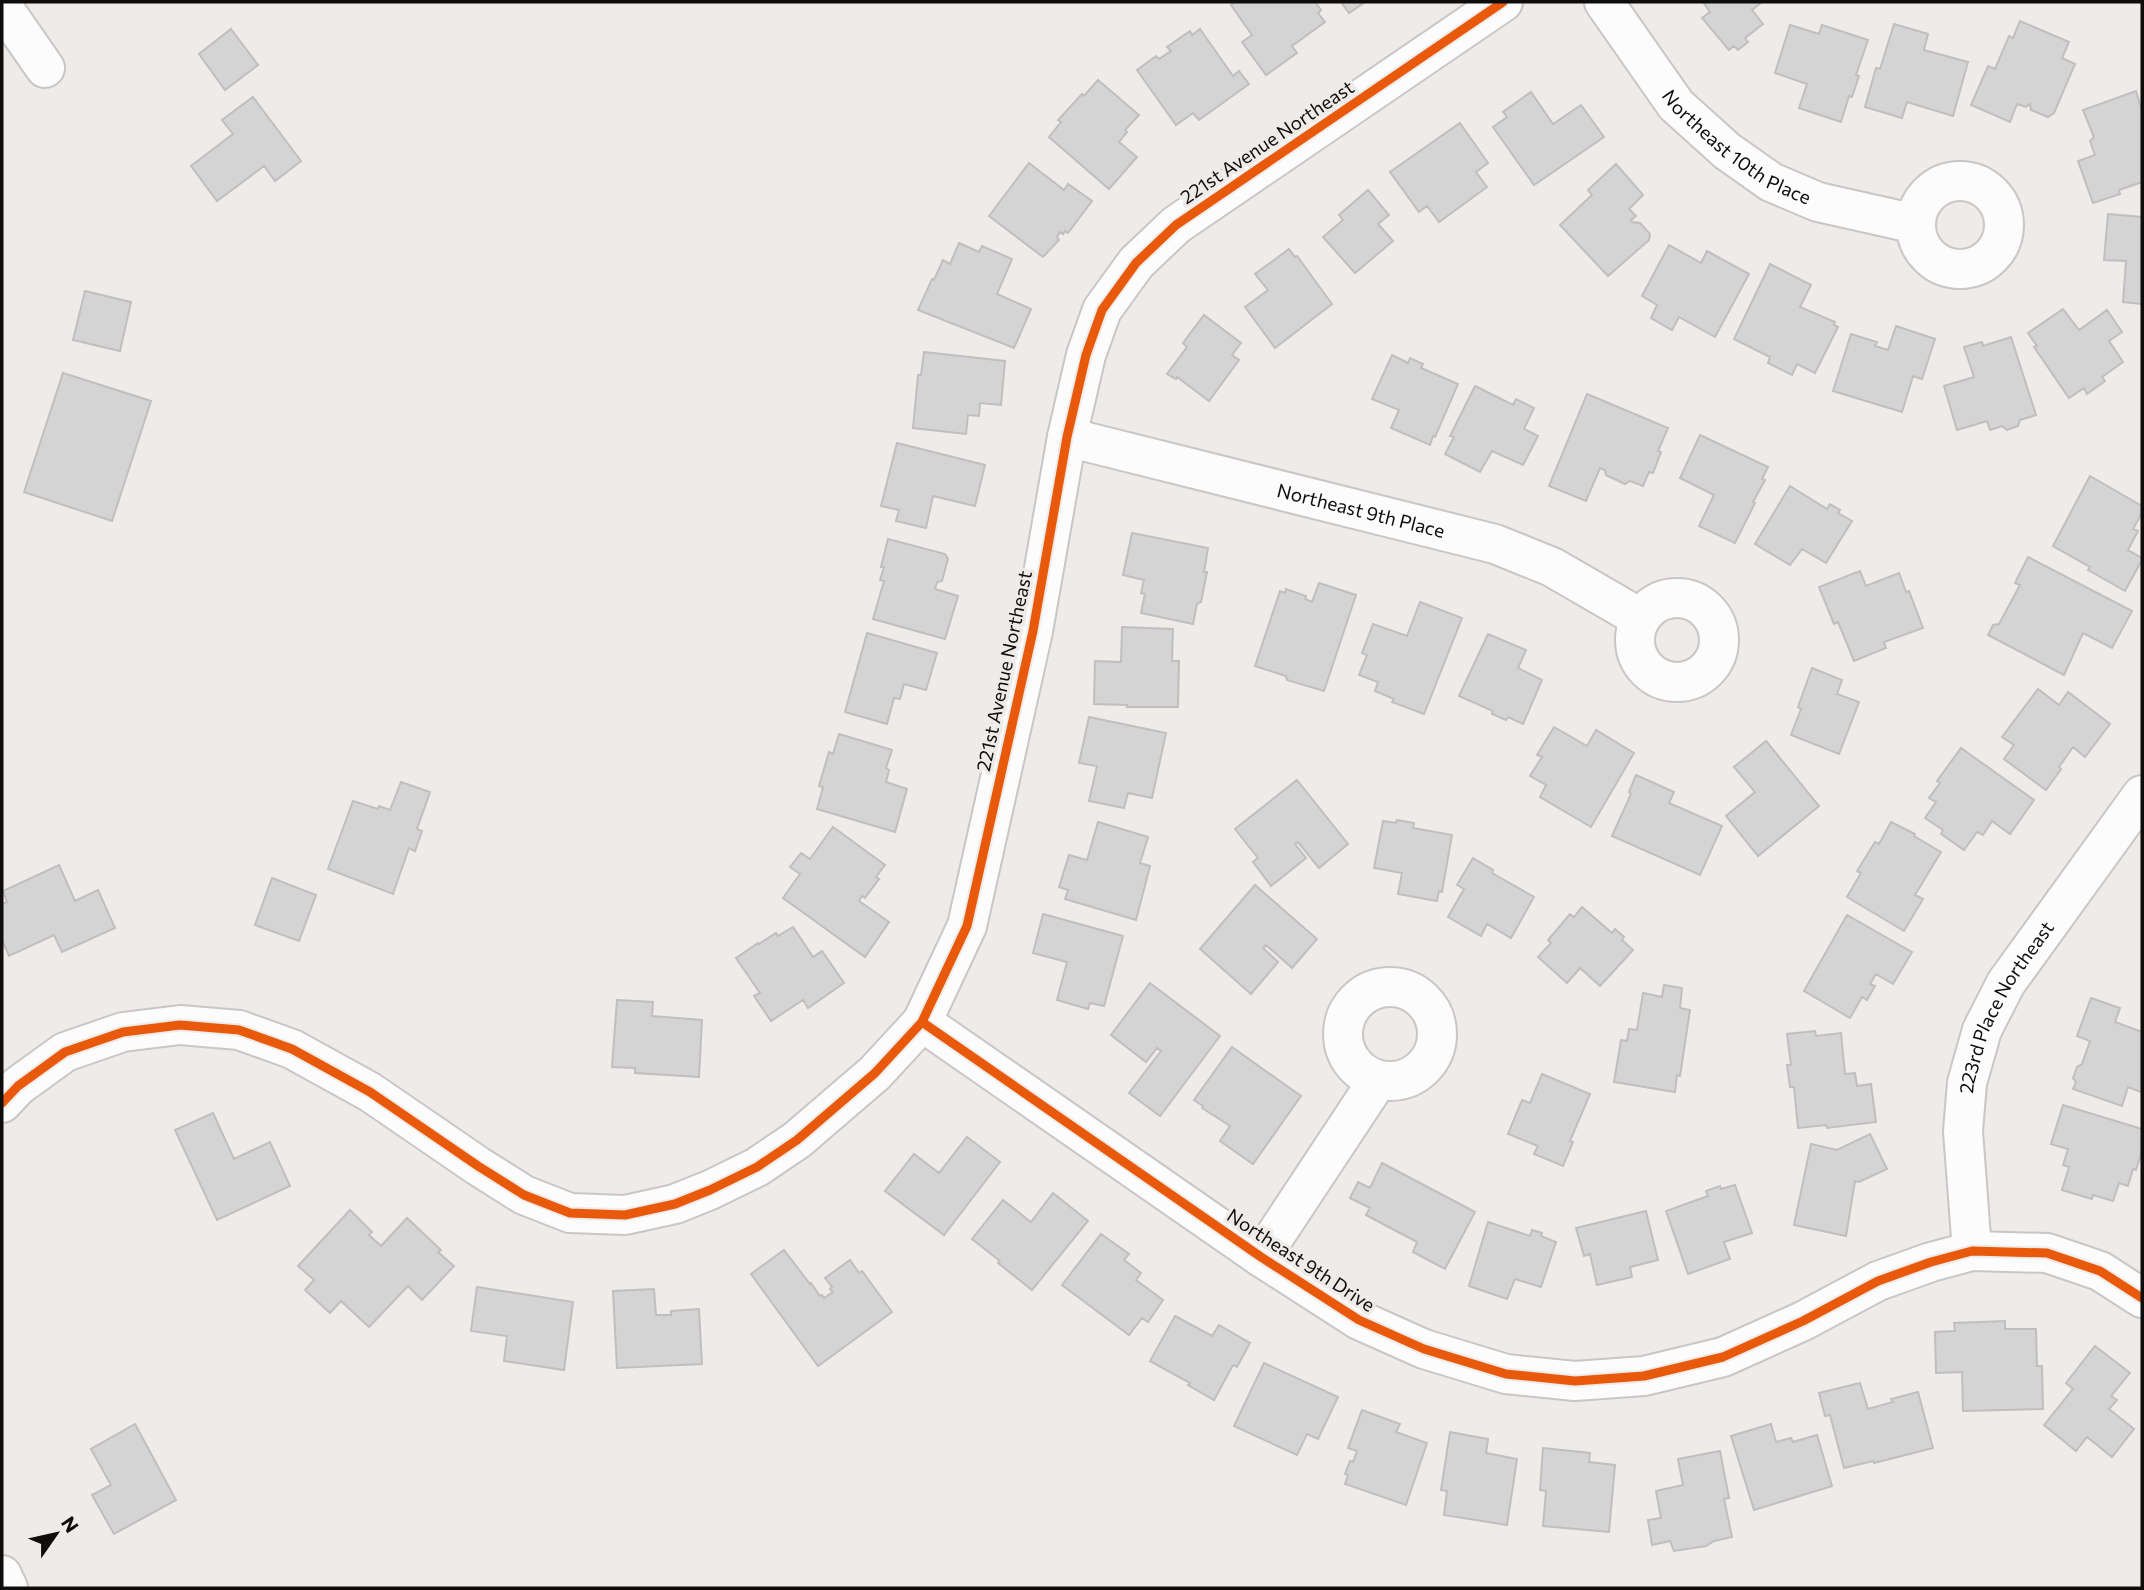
<svg xmlns="http://www.w3.org/2000/svg" width="2144" height="1590" viewBox="0 0 2144 1590" font-family="Commissioner,sans-serif">
	<style>
		.building { fill: #d5d4d4; stroke: #c0bebf; stroke-width: 2 }
		.lines { fill: none; stroke-linecap: round; stroke-linejoin: round }
		.street-casing { stroke: #c9c6c5; stroke-width: 42 }
		.street { stroke: #fcfcfc; stroke-width: 38 }
		.cycleway-casing { stroke: #efebe8; stroke-width: 13 }
		.cycleway { stroke: #e8590c; stroke-width: 9 }
		.labels { text-anchor: middle; stroke-width: 7; stroke-linejoin: round; paint-order: stroke }
		.street-label { font-size: 19px; fill: #0e0d0c; stroke: #efebe8 }
	</style>
	<rect width="100%" height="100%" fill="#eeebe9"/>
	<path class="building" d="M1236,2H1315L1321,10L1318,13L1325,22L1292,46L1297,53L1266,75L1242,42L1252,35L1231,5Z
		M1341,2H1365L1349,13Z
		M1703,2H1762L1752,10L1763,24L1745,38L1748,42L1738,50L1734,46L1729,50L1702,18L1710,12Z
		M2020,21L2069,42L2062,58L2075,64L2054,113L2048,117L2031,110L2030,104L2026,107L2017,104L2010,122L1971,105L1988,66L1995,69L2009,36L2013,38Z
		M1894,24L1928,34L1924,50L1968,62L1953,116L1907,102L1902,118L1865,107L1876,68L1880,69Z
		M1790,25L1819,34L1822,25L1868,40L1856,75L1859,76L1852,97L1849,96L1841,122L1799,108L1807,84L1775,73Z
		M231,29L258,65L225,90L199,54Z
		M1200,29L1233,76L1239,71L1249,84L1199,120L1193,113L1176,125L1137,70L1156,56L1159,59L1171,51L1167,47L1190,31L1192,35Z
		M1098,80L1139,115L1125,130L1127,132L1119,142L1137,157L1109,189L1049,137L1061,122L1058,120L1082,94L1084,96Z
		M2136,91L2142,111V182L2119,190L2120,194L2093,203L2078,161L2095,155L2090,141L2094,137L2083,110Z
		M1531,92L1553,124L1581,105L1604,137L1534,185L1493,127L1507,117L1503,112Z
		M253,97L301,161L275,181L264,166L217,201L191,166L233,134L222,120Z
		M1460,123L1488,163L1476,172L1487,187L1439,222L1427,206L1419,212L1390,172Z
		M1029,163L1064,190L1068,184L1092,201L1068,233L1065,231L1063,234L1060,232L1057,237L1059,240L1043,257L989,216Z
		M1616,164L1643,195L1629,209L1636,216L1631,220L1632,222L1640,223L1650,234L1649,240L1608,276L1560,225L1592,195L1588,190Z
		M1368,190L1389,215L1378,224L1393,241L1355,273L1323,237L1343,220L1339,215Z
		M2108,214L2142,217V304L2123,302L2126,261L2104,260Z
		M959,243L979,252L982,246L1012,259L997,294L1031,309L1014,348L918,310L932,279L934,280L943,260L950,264Z
		M1669,245L1701,263L1707,251L1749,274L1715,337L1679,317L1672,330L1651,318L1657,305L1642,296Z
		M1289,249L1295,257L1297,256L1332,304L1275,348L1245,307L1268,290L1255,274Z
		M1770,264L1811,285L1800,307L1835,322L1834,325L1838,327L1815,373L1797,364L1792,375L1768,363L1770,357L1734,339Z
		M85,291L131,302L120,351L73,340Z
		M2063,309L2079,330L2107,310L2122,332L2109,341L2123,362L2102,377L2105,381L2087,394L2084,388L2069,398L2034,347L2037,346L2028,333Z
		M1204,315L1241,343L1232,355L1239,360L1209,401L1177,377L1176,379L1167,374L1187,347L1183,343Z
		M1896,326L1935,339L1922,379L1913,376L1902,412L1833,391L1851,334L1877,342L1875,346L1888,350Z
		M2011,337L2036,415L2020,420L2018,426L2007,430L2002,426L1990,430L1987,421L1957,430L1944,386L1974,377L1964,347L1982,342L1983,346Z
		M924,352L1005,361L1001,405L980,403L979,416L968,415L966,434L913,428L918,375H921Z
		M1392,355L1408,363L1410,358L1423,364L1421,368L1458,384L1435,437L1433,436L1430,445L1391,428L1399,410L1372,399Z
		M63,373L151,401L112,521L24,492Z
		M1475,386L1513,405L1516,399L1534,408L1524,429L1538,436L1523,465L1492,451L1480,472L1445,454L1454,437L1450,436Z
		M1587,394L1668,428L1658,451L1661,452L1653,473L1649,472L1643,486L1630,481L1625,484L1606,475L1605,470L1600,468L1586,501L1549,486Z
		M1700,435L1768,467L1762,479L1765,480L1753,502L1755,503L1735,543L1699,526L1714,495L1680,478Z
		M897,443L985,465L975,506L933,496L926,528L896,521L899,510L881,506Z
		M2090,476L2142,506V513L2133,529L2138,531L2128,550L2142,558V560L2125,591L2088,570L2090,567L2053,546Z
		M1790,486L1827,509L1830,504L1840,510L1838,513L1852,521L1826,563L1802,549L1790,565L1755,544Z
		M1132,533L1208,548L1204,572H1207L1201,602L1197,604L1193,624L1141,613L1145,594L1141,593L1144,580L1123,575Z
		M888,539L945,554L948,559L942,581L937,582L935,589L958,596L945,639L873,619L884,581L880,580L884,567H881Z
		M2028,557L2132,611L2112,648L2083,633L2064,675L1988,635L1993,625L1999,624L2020,585L2015,583Z
		M1860,571L1866,586L1899,573L1906,592L1909,591L1923,628L1884,642L1886,648L1854,661L1838,622L1834,624L1819,587Z
		M1319,583L1356,595L1324,691L1287,680L1286,676L1255,666L1280,591L1285,593L1286,589L1306,596L1305,599L1312,602Z
		M1420,602L1462,618L1424,714L1392,702L1394,699L1375,691L1378,682L1359,675L1367,655L1362,653L1373,624L1407,636Z
		M1122,627L1173,629L1172,661H1179L1178,707H1127V705L1094,704L1095,661L1121,662Z
		M867,633L937,653L926,690L904,684L900,699L894,698L887,724L845,712Z
		M1488,634L1526,650L1518,668L1542,680L1523,724L1508,717L1506,720L1492,714L1493,711L1459,696Z
		M1812,668L1842,680L1837,694L1859,702L1839,754L1791,735L1801,709L1798,707Z
		M2038,689L2059,705L2068,692L2110,724L2085,757L2073,747L2059,767L2061,769L2046,790L2004,759L2014,745L2002,737Z
		M1089,717L1166,733L1152,798L1128,793L1124,808L1089,801L1097,766L1079,763Z
		M1554,727L1587,746L1596,730L1634,753L1591,827L1540,797L1546,785L1530,776L1542,757L1537,755Z
		M839,734L892,750L886,768L889,770L886,782L907,789L895,832L817,809L823,787L819,786L829,752L833,754Z
		M1766,741L1819,806L1758,856L1726,816L1755,792L1734,767Z
		M1961,748L2034,800L2010,834L1992,821L1983,835L1977,832L1964,850L1941,834L1943,830L1925,818L1936,802L1929,798L1940,783L1937,781Z
		M1636,775L1674,792L1669,803L1722,826L1700,875L1612,836L1631,794L1629,792Z
		M1297,780L1348,844L1319,868L1298,842L1295,844L1306,858L1271,886L1253,862L1258,858L1235,829Z
		M401,782L430,792L417,829L422,831L415,851L409,848L393,894L328,869L353,801L378,809L379,806L390,810Z
		M1397,820L1414,823L1413,828L1452,835L1442,892L1439,891L1437,901L1398,894L1402,873L1374,868L1383,821L1396,823Z
		M1098,822L1148,837L1140,863L1150,866L1136,920L1065,899L1068,890L1059,887L1069,855L1087,860Z
		M1891,822L1915,834L1914,836L1941,852L1915,895L1923,899L1904,931L1847,897L1861,873L1857,871L1875,842L1879,844Z
		M833,827L885,865L876,877L879,879L865,898L862,896L859,901L889,922L865,957L783,898L800,874L790,867L801,853L810,859Z
		M1473,858L1493,870L1492,873L1534,897L1511,938L1487,924L1481,936L1448,917L1464,889L1457,885Z
		M59,865L75,901L98,890L115,928L62,952L54,935L9,956L2,940V904L7,902L3,891Z
		M272,878L316,895L299,941L255,925Z
		M1255,885L1317,939L1292,968L1266,945L1263,948L1278,962L1251,994L1200,949Z
		M1582,907L1612,933L1615,929L1624,937L1622,940L1633,950L1600,986L1580,968L1567,983L1538,957L1551,943L1548,940L1570,914L1574,917Z
		M1043,914L1123,936L1104,1006L1090,1003L1088,1009L1057,1000L1067,962L1033,953Z
		M1847,915L1912,952L1893,984L1876,974L1870,984L1875,986L1867,1000L1862,997L1850,1018L1804,991Z
		M793,927L813,957L822,951L844,983L808,1008L803,1000L771,1021L754,996L760,993L736,958L758,943L759,944L776,933L778,936Z
		M1150,983L1220,1036L1160,1116L1129,1093L1161,1051L1157,1048L1146,1062L1111,1035Z
		M1664,985L1682,988L1680,1008L1690,1010L1680,1076L1677,1075L1675,1092L1614,1082L1621,1040L1627,1041L1629,1029L1637,1030L1643,993L1662,997Z
		M2091,998L2120,1008L2115,1022L2142,1032V1088L2141,1092L2128,1087L2122,1106L2073,1089L2076,1082L2073,1078L2077,1067L2082,1064L2090,1041L2077,1036Z
		M617,1000L653,1002L652,1016L702,1020L699,1077L635,1073V1068L612,1067Z
		M1815,1031L1816,1036L1841,1033L1845,1074L1855,1073L1857,1086L1871,1084L1876,1122L1827,1128L1826,1125L1798,1128L1794,1087H1790L1787,1065H1791L1787,1034Z
		M1232,1047L1301,1096L1253,1164L1220,1141L1230,1126L1202,1108L1203,1106L1194,1100Z
		M1542,1074L1590,1094L1570,1141L1573,1142L1563,1166L1534,1154L1538,1146L1508,1134L1522,1100L1530,1103Z
		M2063,1105L2142,1129V1151L2136,1170L2133,1169L2128,1186L2119,1183L2113,1201L2093,1195L2092,1199L2062,1190L2069,1167L2063,1165L2068,1149L2051,1144Z
		M213,1113L234,1159L270,1142L290,1186L217,1220L175,1130Z
		M1870,1134L1887,1169L1859,1182L1855,1181L1846,1236L1794,1225L1811,1144L1837,1150Z
		M967,1137L1000,1162L944,1235L885,1191L914,1154L939,1173Z
		M1382,1163L1475,1212L1445,1269L1413,1252L1417,1242L1366,1215L1370,1208L1350,1198L1358,1182L1370,1188Z
		M1735,1185L1752,1233L1724,1242L1730,1259L1688,1274L1666,1211L1708,1196L1706,1191L1720,1186L1721,1189Z
		M1053,1193L1088,1221L1032,1290L998,1263L1000,1261L972,1239L1003,1200L1031,1222Z
		M350,1210L372,1232L369,1235L381,1246L407,1218L441,1250L438,1252L454,1266L422,1300L408,1286L369,1327L341,1301L330,1313L305,1290L314,1280L298,1266Z
		M1646,1211L1658,1260L1630,1267L1632,1277L1597,1285L1590,1254L1584,1256L1576,1228Z
		M1488,1222L1530,1236L1532,1230L1542,1233L1541,1236L1556,1242L1541,1287L1515,1279L1507,1299L1469,1286Z
		M1101,1234L1129,1254L1124,1260L1141,1273L1136,1280L1163,1300L1148,1322L1142,1318L1129,1335L1062,1285Z
		M784,1250L810,1284L811,1283L820,1296L822,1295L824,1298L833,1292L830,1289L832,1287L825,1278L850,1260L859,1273L862,1271L892,1312L818,1366L751,1274Z
		M477,1287L573,1302L564,1370L504,1361L507,1336L471,1331Z
		M654,1289L656,1315H671V1311L699,1309L702,1364L617,1368L613,1291Z
		M1175,1316L1212,1336L1219,1325L1250,1343L1237,1367L1233,1365L1214,1400L1188,1385L1190,1383L1150,1361Z
		M2005,1321V1329H2036L2037,1366H2042L2043,1409L1963,1411L1962,1372L1936,1373L1935,1332L1955,1331L1954,1323Z
		M2095,1346L2130,1373L2111,1396L2117,1400L2109,1409L2134,1429L2112,1457L2087,1437L2076,1451L2044,1425L2073,1389L2066,1383Z
		M1264,1363L1338,1397L1318,1439L1307,1434L1297,1455L1234,1426Z
		M1860,1383L1868,1409L1893,1402L1891,1399L1918,1392L1933,1448L1874,1463L1873,1461L1844,1468L1830,1415L1825,1416L1819,1393Z
		M1362,1410L1400,1424L1396,1432L1427,1443L1406,1505L1345,1484L1348,1475L1345,1474L1350,1461L1353,1462L1357,1451L1348,1448Z
		M135,1424L176,1500L114,1534L92,1495L111,1485L91,1449Z
		M1771,1424L1776,1442L1791,1438L1793,1442L1817,1435L1832,1486L1754,1510L1731,1436Z
		M1450,1432L1488,1439L1486,1453L1517,1459L1507,1525L1444,1515L1447,1491L1441,1490Z
		M1543,1448L1590,1453L1589,1462L1615,1465L1609,1532L1543,1526L1546,1491L1540,1490Z
		M1720,1451L1729,1498L1724,1499L1732,1537L1714,1541L1706,1546L1674,1551L1670,1541L1652,1545L1648,1520L1661,1518L1656,1491L1683,1485L1678,1459Z"/>
	<g class="lines">
		<g class="street-casing">
			<g id="street">
				<path id="s1" d="M1604,2L1676,105L1727,151L1771,182L1818,202L1916,224"/>
				<path d="M2,6L45,68"/>
				<circle cx="1960" cy="225" r="44"/>
				<path id="s2" d="M1067,437L1495,544L1552,567L1640,618"/>
				<circle cx="1677" cy="640" r="42"/>
				<circle cx="1390" cy="1034" r="47"/>
				<path d="M922,1022L1261,1257L1359,1320L1424,1349L1506,1374L1575,1381L1644,1376L1723,1357L1803,1321L1878,1281L1931,1262L1972,1251L2047,1253L2100,1271L2142,1298"/>
				<path d="M2,1103L18,1086L65,1052L123,1032L180,1025L239,1030L292,1049L370,1092L478,1166L524,1195L570,1213L625,1215L675,1204L710,1190L757,1167L797,1140L875,1073L922,1022L967,926L1033,631L1067,437L1086,355L1102,310L1136,263L1176,225L1503,2"/>
				<path id="s3" d="M1972,1251L1963,1131L1967,1083L1982,1030L2006,983L2142,795"/>
				<path d="M1261,1257L1372,1089L1375,1079"/>
				<path d="M2,1575L8,1588"/>
			</g>
		</g>
		<use href="#street" class="street"/>
		<g class="cycleway-casing">
			<path id="cycleway" d="M922,1022L1261,1257L1359,1320L1424,1349L1506,1374L1575,1381L1644,1376L1723,1357L1803,1321L1878,1281L1931,1262L1972,1251L2047,1253L2100,1271L2142,1298
				M2,1103L18,1086L65,1052L123,1032L180,1025L239,1030L292,1049L370,1092L478,1166L524,1195L570,1213L625,1215L675,1204L710,1190L757,1167L797,1140L875,1073L922,1022L967,926L1033,631L1067,437L1086,355L1102,310L1136,263L1176,225L1503,2"/>
		</g>
		<use href="#cycleway" class="cycleway"/>
	</g>
	<g class="labels">
		<g class="street-label">
			<text transform="translate(1267 142) rotate(-34)" y="7">221st Avenue Northeast</text>
			<text dy="7" stroke="none"><textPath href="#s1" startOffset="200">Northeast 10th Place</textPath></text>
			<text dy="7" stroke="none"><textPath href="#s2" startOffset="303">Northeast 9th Place</textPath></text>
			<text transform="translate(1004 671) rotate(-78)" y="7">221st Avenue Northeast</text>
			<text dy="7" stroke="none"><textPath href="#s3" startOffset="254">223rd Place Northeast</textPath></text>
			<text transform="translate(1301 1260) rotate(33)" y="7">Northeast 9th Drive</text>
		</g>
	</g>
	<rect width="2144" height="1590" fill="none" stroke="#0e0d0c" stroke-width="7"/>
	<g transform="translate(56 1534) rotate(56)" stroke="#efebe8" stroke-width="5" paint-order="stroke">
	<path d="M0-5L12 26L0 18L-12 26Z" fill="#0e0d0c"/>
	<text y="-10" font-size="19" font-weight="bold" text-anchor="middle" fill="#0e0d0c">N</text>
	</g>
</svg>
